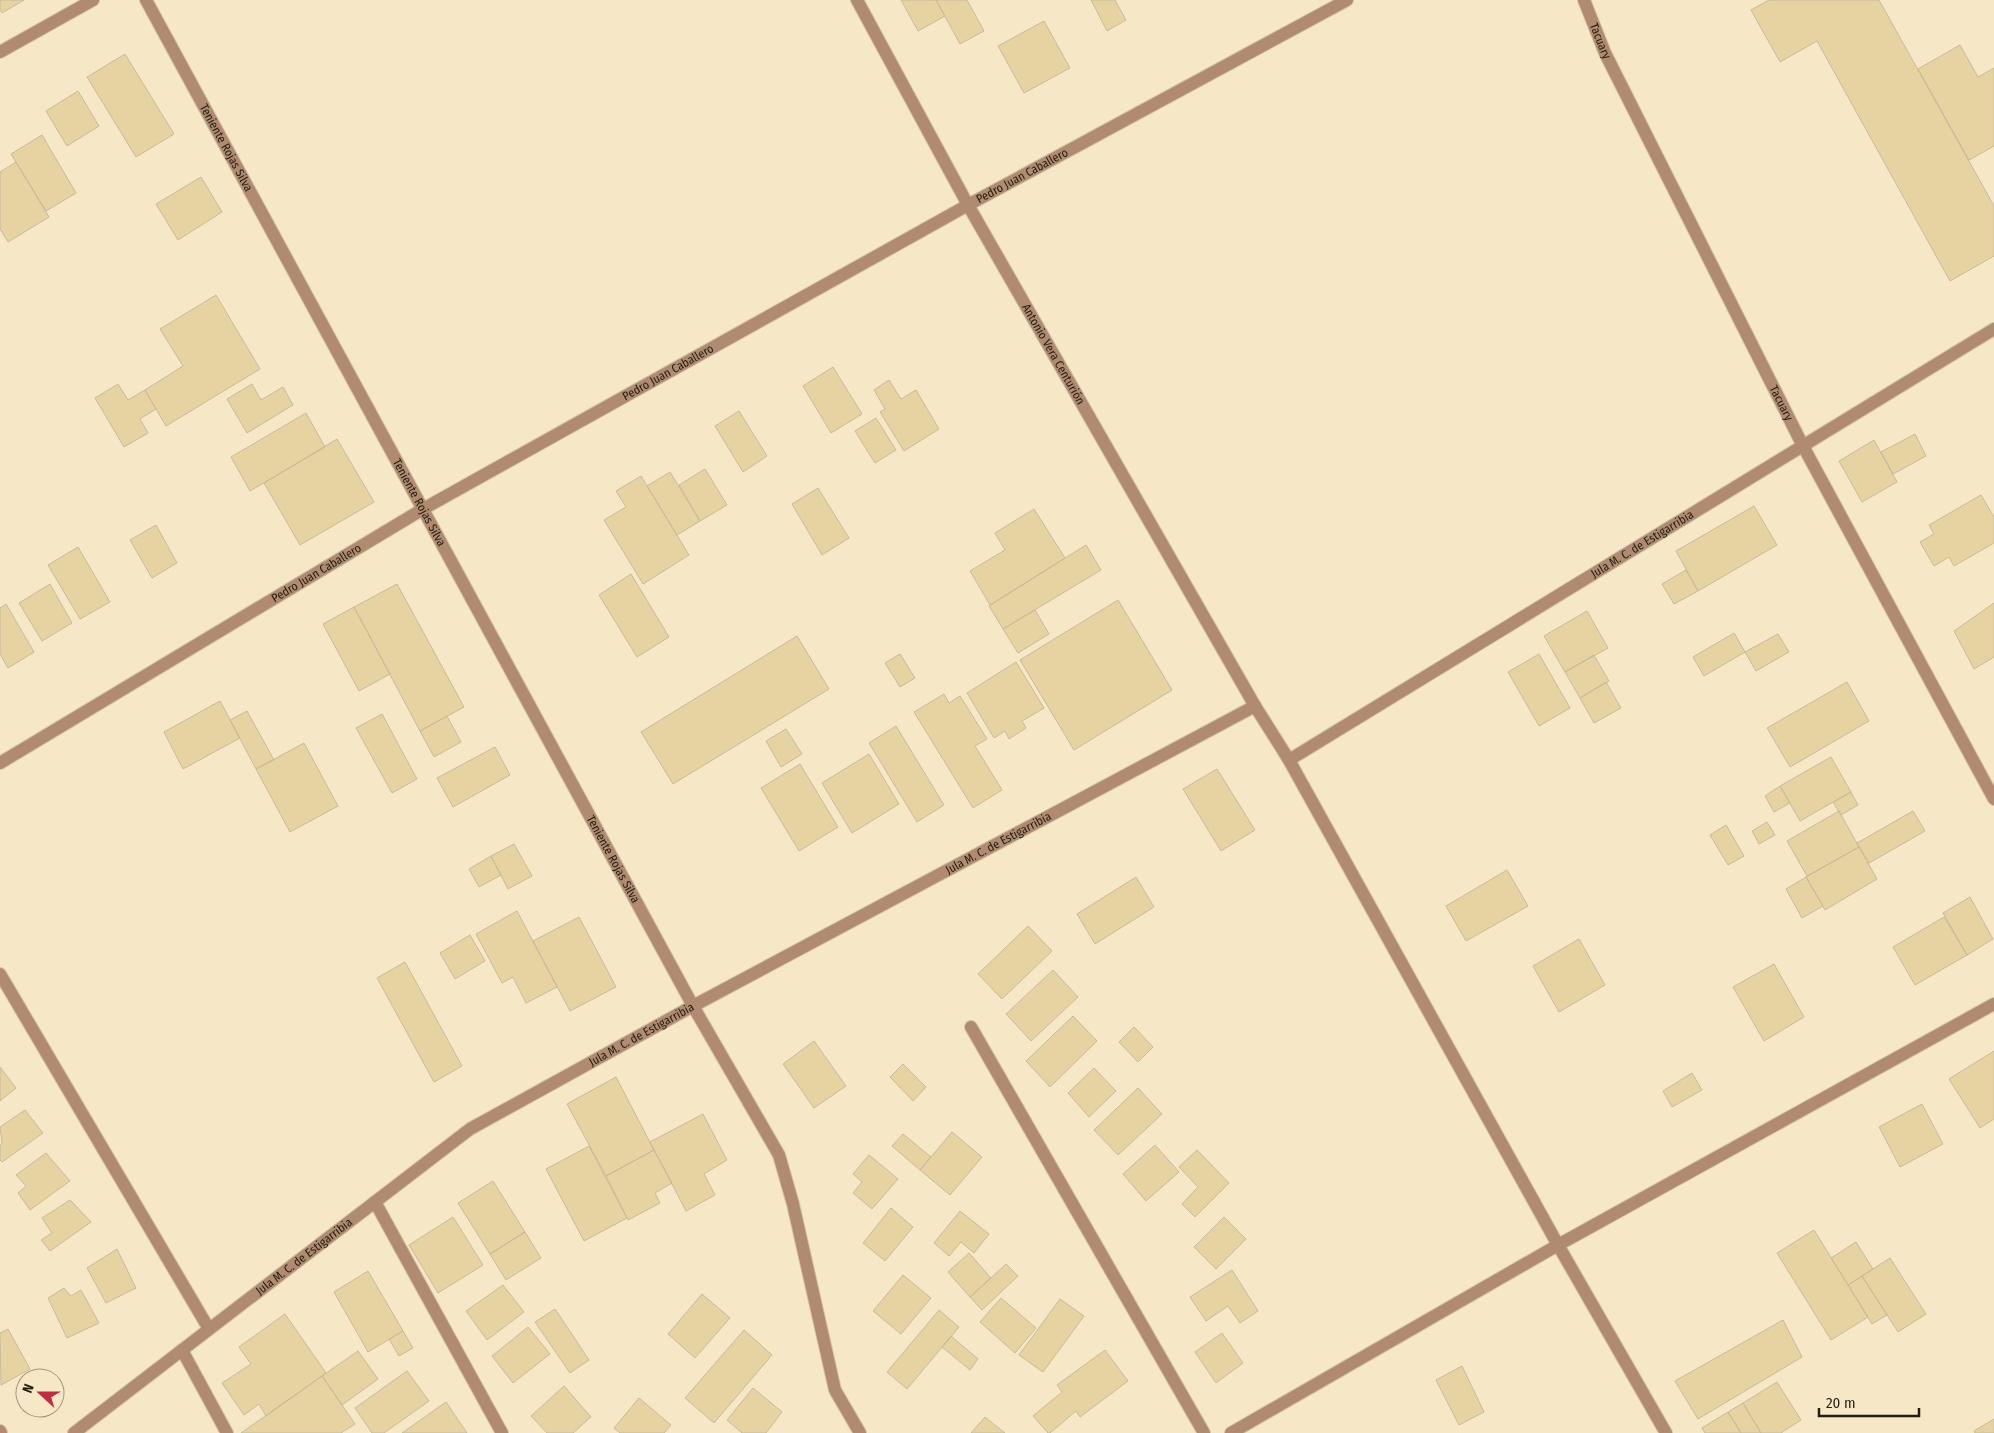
<svg xmlns="http://www.w3.org/2000/svg" width="1994" height="1433" viewBox="0 0 1994 1433" font-family="'Fira Sans Condensed',sans-serif">
	<style>
		.building { fill: #e7d3a1; stroke: #c8ba9a }
		.lines { fill: none; stroke-linecap: round; stroke-linejoin: round }
		.service-casing { stroke: #d0c4a5; stroke-width: 14 }
		.minor-casing { stroke: #d0c4a5; stroke-width: 14 }
		.service { stroke: #b08b71; stroke-width: 12 }
		.minor { stroke: #b08b71; stroke-width: 12 }
		.labels { text-anchor: middle; stroke-width: 4; stroke-linejoin: round; paint-order: stroke }
		.street-label { font-size: 12px; fill: #231e11; stroke: #f6e8c6 }
	</style>
	<rect width="100%" height="100%" fill="#f6e8c6"/>
	<path class="building" d="M0,0H24L2,13L0,9Z
		M901,0H936L945,16L918,31Z
		M936,0H967L984,31L960,44Z
		M1091,0H1115L1126,20L1107,31Z
		M1769,0H1879L1994,206V256L1950,281L1817,41L1780,62L1751,10Z
		M1044,21L1070,68L1024,93L998,46Z
		M1960,45L1978,77L1994,68V146L1969,160L1918,69Z
		M125,54L174,134L136,157L87,77Z
		M78,91L99,126L67,146L46,111Z
		M42,135L76,193L46,211L11,154Z
		M16,162L49,217L8,242L0,229V172Z
		M201,177L222,212L178,240L156,204Z
		M216,295L260,369L166,426L145,390L183,366L160,329Z
		M833,367L862,414L831,433L803,386Z
		M889,380L901,399L916,390L939,429L904,451L880,412L885,409L874,390Z
		M118,384L128,400L145,390L156,409L140,419L148,433L124,447L95,398Z
		M252,384L261,400L283,387L293,405L247,433L227,399Z
		M739,411L767,456L743,472L715,426Z
		M306,413L325,447L250,491L231,457Z
		M876,418L896,450L875,463L855,431Z
		M1915,434L1926,456L1893,474L1881,452Z
		M337,439L374,502L300,545L264,483Z
		M1874,440L1897,482L1862,502L1839,461Z
		M705,469L727,505L700,521L679,485Z
		M670,472L700,521L677,535L647,486Z
		M641,476L689,555L643,584L604,520L626,507L616,491Z
		M818,488L849,538L822,555L792,504Z
		M1981,495L1994,517V543L1954,566L1949,557L1934,566L1920,542L1934,534L1929,525Z
		M1754,506L1777,545L1698,591L1676,551Z
		M1034,509L1065,558L990,605L970,571L1005,550L995,533Z
		M156,525L177,563L152,578L130,540Z
		M1086,545L1101,570L1003,629L989,606Z
		M78,547L110,602L80,619L48,565Z
		M1686,570L1698,591L1674,604L1662,584Z
		M631,574L669,637L637,657L599,595Z
		M50,584L72,623L42,641L19,603Z
		M397,584L464,707L420,731L354,607Z
		M1118,600L1172,690L1074,750L1020,660Z
		M1994,603V657L1974,669L1954,631Z
		M6,604L34,652L8,668L0,654V608Z
		M354,607L390,674L359,691L323,624Z
		M1035,610L1049,634L1018,653L1003,629Z
		M1587,611L1608,648L1565,672L1544,636Z
		M1734,633L1745,652L1704,676L1693,657Z
		M1778,634L1789,652L1756,671L1745,652Z
		M797,636L829,689L673,784L641,732Z
		M900,654L915,678L900,687L885,663Z
		M1539,654L1570,708L1539,726L1508,672Z
		M1594,655L1609,681L1580,698L1565,672Z
		M1016,662L1044,708L1022,721L1026,728L1009,739L1005,731L994,738L967,693Z
		M1606,682L1621,708L1594,723L1580,698Z
		M1847,682L1869,721L1790,767L1767,728Z
		M944,694L949,703L960,696L987,739L975,746L1002,790L973,808L914,712Z
		M220,701L240,738L183,769L164,732Z
		M247,711L274,760L256,769L230,720Z
		M382,714L417,779L392,793L356,728Z
		M447,716L461,742L434,757L420,731Z
		M896,726L944,805L917,822L869,743Z
		M786,729L802,754L781,767L766,741Z
		M304,743L338,806L290,832L256,769Z
		M495,747L510,775L453,807L437,778Z
		M869,754L899,804L852,833L822,783Z
		M1831,757L1851,792L1800,821L1780,786Z
		M800,764L838,827L799,851L761,788Z
		M1217,769L1255,830L1221,851L1183,789Z
		M1780,786L1790,803L1774,812L1765,796Z
		M1851,792L1858,805L1841,815L1833,802Z
		M1839,811L1859,847L1807,876L1787,841Z
		M1913,811L1925,831L1869,863L1857,843Z
		M1767,822L1775,835L1759,844L1752,831Z
		M1726,825L1744,856L1728,865L1710,835Z
		M514,844L532,876L508,889L491,856Z
		M1859,847L1877,879L1825,910L1806,877Z
		M491,856L501,875L479,887L469,869Z
		M1507,870L1528,906L1466,941L1446,906Z
		M1136,877L1154,907L1095,944L1077,914Z
		M1806,877L1823,906L1802,918L1786,889Z
		M1970,897L1993,939L1967,955L1943,913Z
		M517,911L557,987L526,1003L513,977L502,983L476,934Z
		M579,917L616,987L570,1011L533,941Z
		M1944,917L1967,955L1915,985L1893,947Z
		M1028,926L1052,951L1002,999L978,974Z
		M470,935L485,961L455,979L440,953Z
		M1579,939L1605,985L1559,1012L1533,966Z
		M405,962L462,1066L434,1082L377,978Z
		M1774,964L1804,1017L1764,1041L1733,987Z
		M1053,970L1078,997L1031,1041L1006,1014Z
		M1073,1016L1097,1041L1050,1087L1026,1061Z
		M1134,1027L1153,1047L1138,1062L1119,1042Z
		M814,1041L846,1086L814,1108L783,1064Z
		M1994,1051V1119L1980,1128L1949,1079Z
		M903,1064L926,1087L913,1101L890,1077Z
		M0,1067L16,1088L0,1101Z
		M1094,1068L1116,1091L1089,1117L1068,1093Z
		M1692,1073L1702,1090L1672,1107L1663,1091Z
		M616,1077L654,1150L606,1176L567,1104Z
		M1138,1088L1162,1114L1118,1155L1094,1130Z
		M1922,1104L1943,1144L1900,1167L1879,1127Z
		M25,1110L43,1133L2,1162L0,1160V1145L2,1143L0,1127Z
		M703,1114L727,1160L704,1174L715,1195L686,1211L650,1142Z
		M952,1132L982,1157L950,1195L920,1170Z
		M903,1134L931,1157L920,1170L892,1146Z
		M1155,1145L1179,1172L1146,1201L1123,1174Z
		M589,1146L627,1218L584,1241L546,1169Z
		M654,1150L672,1183L655,1193L660,1203L628,1220L606,1176Z
		M1197,1150L1229,1183L1195,1217L1182,1204L1198,1187L1179,1167Z
		M46,1153L70,1181L30,1210L18,1193L26,1186L16,1175Z
		M869,1155L898,1179L872,1209L853,1193L862,1182L853,1174Z
		M493,1181L525,1232L490,1254L458,1203Z
		M70,1200L91,1222L50,1251L41,1240L52,1233L42,1218Z
		M891,1208L913,1227L885,1261L863,1243Z
		M960,1211L989,1234L974,1253L961,1242L949,1256L934,1243Z
		M453,1217L483,1265L438,1293L409,1245Z
		M1224,1217L1246,1239L1216,1269L1194,1247Z
		M1814,1230L1868,1317L1831,1340L1777,1253Z
		M525,1232L541,1258L506,1280L490,1254Z
		M1856,1242L1873,1269L1848,1285L1831,1258Z
		M117,1249L136,1288L106,1303L87,1268Z
		M969,1253L991,1278L970,1297L948,1272Z
		M1890,1258L1926,1314L1898,1332L1862,1276Z
		M1006,1264L1018,1276L982,1310L970,1297Z
		M1232,1270L1258,1311L1240,1323L1228,1306L1206,1321L1190,1297Z
		M368,1271L403,1331L368,1352L334,1292Z
		M903,1275L931,1298L901,1334L873,1311Z
		M1862,1276L1887,1315L1872,1324L1848,1285Z
		M503,1285L524,1312L487,1340L466,1311Z
		M64,1288L71,1296L81,1290L99,1323L67,1338L48,1298Z
		M702,1294L730,1318L695,1358L668,1334Z
		M1001,1298L1036,1328L1015,1353L980,1322Z
		M1060,1299L1084,1316L1043,1372L1019,1355Z
		M555,1309L589,1360L570,1373L535,1322Z
		M939,1310L959,1327L907,1389L887,1372Z
		M285,1314L326,1373L266,1416L259,1404L244,1415L222,1383L251,1364L239,1347Z
		M1783,1320L1802,1357L1698,1419L1675,1381Z
		M528,1327L550,1354L513,1383L492,1356Z
		M8,1329L30,1369L1,1385L0,1333Z
		M744,1330L772,1355L714,1423L685,1398Z
		M403,1331L413,1348L399,1356L389,1339Z
		M1222,1333L1243,1363L1216,1383L1195,1352Z
		M951,1336L978,1359L970,1370L942,1347Z
		M1105,1350L1128,1381L1080,1417L1076,1411L1050,1433H1048L1033,1416L1062,1392L1057,1385Z
		M358,1351L378,1379L342,1405L322,1376Z
		M1462,1366L1484,1412L1459,1425L1436,1380Z
		M407,1371L429,1401L384,1433H372L355,1408Z
		M322,1376L355,1424L341,1433H241Z
		M1777,1382L1801,1420L1781,1433H1761L1743,1403Z
		M564,1386L591,1417L573,1433H547L531,1416Z
		M753,1388L782,1412L766,1433H742L727,1420Z
		M639,1398L671,1425L664,1433H620L614,1428Z
		M446,1402L467,1433H402Z
		M1743,1403L1761,1433H1741L1728,1412Z
		M1728,1412L1741,1433H1705L1702,1428Z
		M985,1417L1005,1433H971Z
		M1994,1419V1433H1975L1974,1431Z"/>
	<g class="lines">
		<g class="service-casing">
			<path id="service" d="M375,1202L502,1433
				M182,1350L227,1433
				M0,1431L1,1433"/>
		</g>
		<g class="minor-casing">
			<g id="minor">
				<path id="s1" d="M146,0L693,1006L779,1155L793,1204L835,1390L860,1433"/>
				<path id="s2" d="M857,0L968,205L1255,706L1289,760L1558,1245L1666,1433"/>
				<path id="s3" d="M1584,0L1605,53L1803,446L1994,799"/>
				<path d="M0,52L93,0"/>
				<path id="s4" d="M1289,760L1994,329"/>
				<path id="s5" d="M0,763L423,509L968,205L1347,0"/>
				<path d="M0,974L209,1329"/>
				<path d="M971,1027L1204,1433"/>
				<path id="s6" d="M74,1433L470,1129L693,1006L1255,706"/>
				<path d="M1231,1433L1558,1245L1994,1004"/>
			</g>
		</g>
		<use href="#service" class="service"/>
		<use href="#minor" class="minor"/>
	</g>
	<g class="labels">
		<g class="street-label">
			<text dy="4" stroke="none"><textPath href="#s3" startOffset="44">Tacuary</textPath></text>
			<text dy="4" stroke="none"><textPath href="#s1" startOffset="168">Teniente Rojas Silva</textPath></text>
			<text dy="4" stroke="none"><textPath href="#s5" startOffset="1179">Pedro Juan Caballero</textPath></text>
			<text dy="4" stroke="none"><textPath href="#s2" startOffset="405">Antonio Vera Centurión</textPath></text>
			<text dy="4" stroke="none"><textPath href="#s5" startOffset="774">Pedro Juan Caballero</textPath></text>
			<text dy="4" stroke="none"><textPath href="#s3" startOffset="449">Tacuary</textPath></text>
			<text dy="4" stroke="none"><textPath href="#s1" startOffset="572">Teniente Rojas Silva</textPath></text>
			<text dy="4" stroke="none"><textPath href="#s4" startOffset="414">Jula M. C. de Estigarribia</textPath></text>
			<text dy="4" stroke="none"><textPath href="#s5" startOffset="369">Pedro Juan Caballero</textPath></text>
			<text dy="4" stroke="none"><textPath href="#s6" startOffset="1100">Jula M. C. de Estigarribia</textPath></text>
			<text dy="4" stroke="none"><textPath href="#s1" startOffset="978">Teniente Rojas Silva</textPath></text>
			<text dy="4" stroke="none"><textPath href="#s6" startOffset="695">Jula M. C. de Estigarribia</textPath></text>
			<text dy="4" stroke="none"><textPath href="#s6" startOffset="290">Jula M. C. de Estigarribia</textPath></text>
		</g>
	</g>
	<g transform="translate(40 1393) rotate(291)"><circle r="24" fill="#f6e8c6" stroke="#a2977e"/>
	<path d="M0-4L9 19L0 12L-9 19Z" fill="#be2d41"/>
	<text y="-8" font-size="14" font-weight="bold" text-anchor="middle" fill="#231e11">N</text>
	</g>
	<path d="M1819 1408v8h100v-8" fill="none" stroke="#231e11" stroke-width="2.5"/>
	<text x="1826" y="1408" font-size="15" fill="#231e11" stroke="#f6e8c6" stroke-width="4" paint-order="stroke">20 m</text>
</svg>
